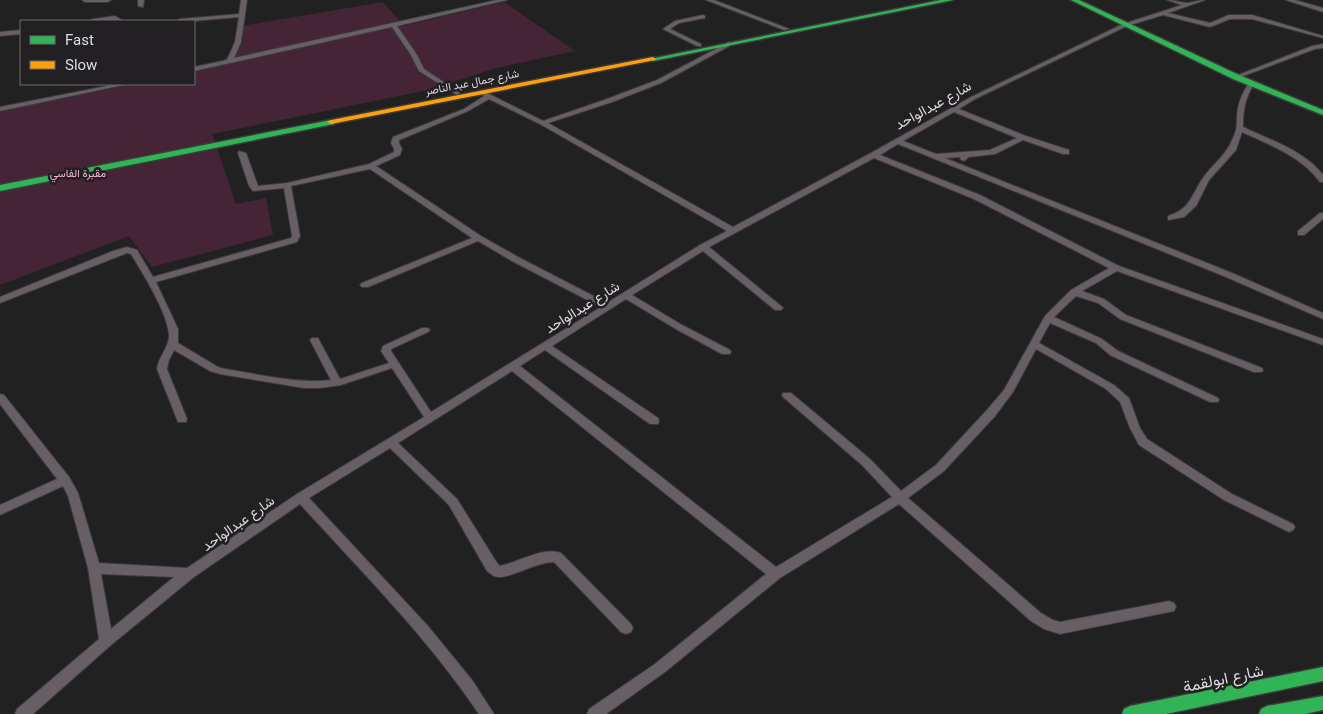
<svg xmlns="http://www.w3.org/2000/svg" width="1323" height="714" viewBox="0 0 1323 714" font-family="Roboto,Vazirmatn,sans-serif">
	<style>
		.green { fill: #452535 }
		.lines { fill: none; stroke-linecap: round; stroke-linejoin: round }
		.street-casing { stroke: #3c3b3c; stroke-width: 2 }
		.fast-casing { stroke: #3c3b3c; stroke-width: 3 }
		.slow-casing { stroke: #3c3b3c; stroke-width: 3 }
		.street { fill: #675e66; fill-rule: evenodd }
		.fast { fill: #30b455; fill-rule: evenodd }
		.slow { fill: #ff9f0a; fill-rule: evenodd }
		.labels { text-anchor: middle; stroke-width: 5; stroke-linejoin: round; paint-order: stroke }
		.far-street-label { font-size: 11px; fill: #dddcde; stroke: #222023 }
		.far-park-label { font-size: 11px; fill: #f8b1d1; stroke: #222023 }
		.street-label { font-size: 14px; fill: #dddcde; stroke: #222023 }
		.near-street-label { font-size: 16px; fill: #dddcde; stroke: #222023 }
	</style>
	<rect width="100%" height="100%" fill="#222122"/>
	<path class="green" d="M383,2L404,26L504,2L575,51L496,68L428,90L212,134L236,204L266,198L273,235L152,267L129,236L0,285V111L134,84H194V72L215,67L243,42L242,26Z"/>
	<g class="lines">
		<g class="street-casing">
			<path id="street" d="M82,0H111L108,2H85Z
				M138,0H144L143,7L138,6Z
				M241,0H247L241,42L234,58L497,0H507L397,26L417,55L424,69L459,92L460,93L457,95L419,71L411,55L392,27L194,71V67L227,60L235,42L239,17L194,21H177L180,19L239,14Z
				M706,0H714L789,29L784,30Z
				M1167,0C1174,0 1182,3 1188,3C1194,2 1199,0 1205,0L1168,13L1210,23L1229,15H1252L1323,36V38L1252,19H1230L1210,27L1163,15L1127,26L975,99L959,109L1026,136L1069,150V154H1063L1023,140L995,154L969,157L964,161L960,159L961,157L945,158L1232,273L1323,313V319L1226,277L898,144L880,155L980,195L1119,266L1323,339V345L1117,271L1082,291L1104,299L1126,315L1262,368L1263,370L1262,372H1254L1120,319L1098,303L1076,296L1054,317L1102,339L1118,351L1218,398L1219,400L1218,402H1210L1110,355L1096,343L1050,323L1039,343L1114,385L1129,398L1140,428L1147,439L1232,494L1293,524L1295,527L1293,530L1289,532L1285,530L1224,500L1139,445L1130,428L1120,402L1106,389L1036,349L1013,392L995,416L944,471L908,498L1041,613L1053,620L1060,622L1169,601L1174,603L1176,607L1174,611L1060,634L1044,629L1031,621L899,504L780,578L665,672L606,714H587L589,709L655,664L766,574L512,371L398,443L457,499L497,563L500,566C519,562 541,547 561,553L631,624L633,628L631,632L626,634L621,632L554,562C535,562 513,578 498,577C494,577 490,573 487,571L449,505L390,448L309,498L427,625L472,680L494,714H479C427,637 362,572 300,504L194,577L111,645L33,714H15L17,709L99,639L88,568L68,496L63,486L0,515V505L57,479L0,404V394L4,395L69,477L78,493L99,563L187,568L297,494L424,417L392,368L341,385L320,388H304L220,374L210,371L174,350L169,360L167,369L187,419L186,422H178L157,369C158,357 169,348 169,336C169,315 142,272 131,254L127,253L0,303V297L113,251L127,247L137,250L153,277L291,238L292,236L284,188L253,191L249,186L238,153L239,151L246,153L258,186L287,183L369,164L394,152V149L391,143L393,137L464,109L484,96L482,94L483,93H487L543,121L607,99L657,80L729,42L731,43V45L661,83L612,102L548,123L733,227L871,153L971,97L1123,24L1182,5ZM489,99L540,124L727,231L700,245L607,303L518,257L481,236L376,166L400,155L402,149L399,143V140L404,138L468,111ZM954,112L1017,138L990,150L936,154L903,141ZM874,158L974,199L1109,268L1071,290L1045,316L1004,390L987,410L936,465L901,491L870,459L791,393H783L782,395L783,397L862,465L892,497L776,567L520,366L545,350L650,424H658L659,421L658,418L552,346L626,299L676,329L722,354H730L731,352L730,350L682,325L632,295L703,251L775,310H781L783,308L781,306L709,247ZM370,169L472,238L362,283L360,285L362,287H368L478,241L512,261L601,307L431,412L391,351V349L428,332L430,330L428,328H422L383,346L381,351L389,363L340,379L318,338H312L310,340L331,380C296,384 259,374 225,369L218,367L178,343V329L156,282L297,242L300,236L291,186ZM101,574L174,577L111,629Z
				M1286,0H1295L1323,8V12Z
				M703,15L705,16V18L679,23L670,29L701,44V46H697L663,29L675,21Z
				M115,16L123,21H90L93,19Z
				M21,30V34L0,36V32Z
				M1323,44V48L1315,49L1238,78L1233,77L1312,46Z
				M1251,82L1254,84C1245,98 1243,111 1243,127C1270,140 1305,151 1323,175V182H1320C1301,156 1270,145 1242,132L1236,150L1209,180L1196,206L1184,217L1168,220V216C1191,209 1191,195 1203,178C1217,159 1228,155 1236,130C1237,125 1237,120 1237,115C1238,103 1242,93 1249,83Z
				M117,84H128L0,111V107Z
				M1320,213H1323V219L1304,235H1298V231Z"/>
		</g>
		<g class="fast-casing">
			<path id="fast" d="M941,0H953L653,61L650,59Z
				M1071,0H1079L1239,75L1323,110V115L1233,79Z
				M331,120H334V124L0,191V185Z
				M1323,667V681L1166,714H1122L1124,709L1130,706Z
				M1323,696V710L1305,714H1259L1261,709L1267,706Z"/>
		</g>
		<g class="slow-casing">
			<path id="slow" d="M653,57L656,59L655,60L331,124L327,122L331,120Z"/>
		</g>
		<use href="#street" class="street"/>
		<use href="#fast" class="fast"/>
		<use href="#slow" class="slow"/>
	</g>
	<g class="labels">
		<g class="far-street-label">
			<text transform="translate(472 82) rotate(-11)" y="4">شارع جمال عبد الناصر</text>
		</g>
		<g class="far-park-label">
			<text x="78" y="177">مقبرة الفاسي</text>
		</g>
		<g class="street-label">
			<text transform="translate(933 105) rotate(-29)" y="5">شارع عبدالواحد</text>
			<text transform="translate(582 307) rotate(-32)" y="5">شارع عبدالواحد</text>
			<text transform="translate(238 523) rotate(-35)" y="5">شارع عبدالواحد</text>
		</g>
		<g class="near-street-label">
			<text transform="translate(1223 678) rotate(-12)" y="6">شارع ابولقمة</text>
		</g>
	</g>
	<rect x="20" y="20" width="175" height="65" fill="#222023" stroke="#6d6b6e"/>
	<rect x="30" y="36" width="25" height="8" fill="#30b455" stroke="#6d6b6e"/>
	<text x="65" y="45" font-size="15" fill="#dddcde">Fast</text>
	<rect x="30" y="61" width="25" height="8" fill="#ff9f0a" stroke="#6d6b6e"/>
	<text x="65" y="70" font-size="15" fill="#dddcde">Slow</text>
</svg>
